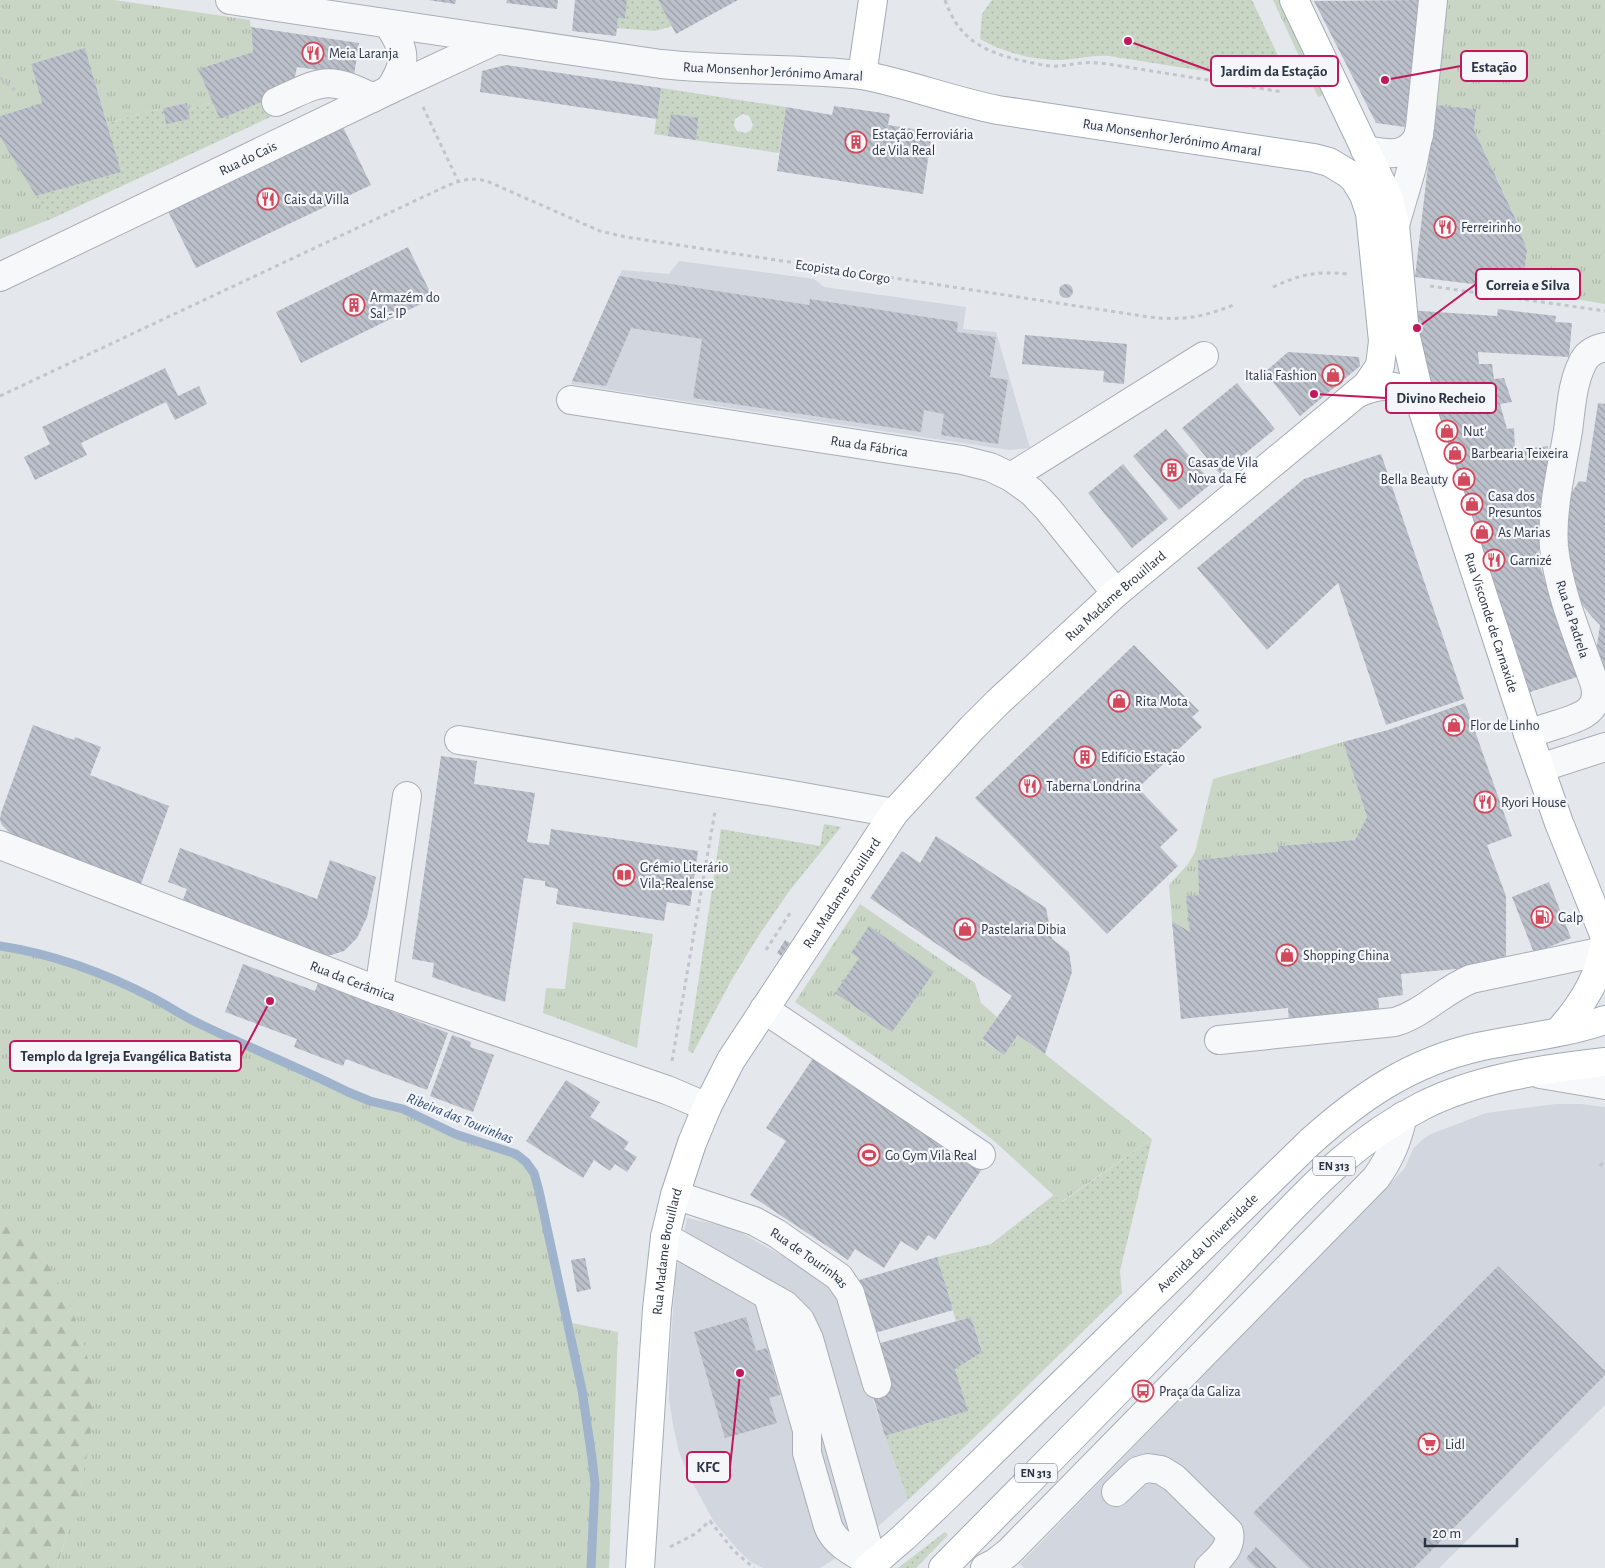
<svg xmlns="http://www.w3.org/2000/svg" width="1605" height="1568" viewBox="0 0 1605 1568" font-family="'Alegreya Sans',sans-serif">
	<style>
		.built { fill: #d2d6de }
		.grass { fill: url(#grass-tufts) }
		.forest { fill: url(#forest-firs) }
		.park { fill: url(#park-dots); fill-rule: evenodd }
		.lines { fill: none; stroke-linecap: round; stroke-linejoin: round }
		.stream { stroke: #9fb4cc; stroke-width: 9 }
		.building { fill: url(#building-back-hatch) }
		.minor-casing { stroke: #a9aeb7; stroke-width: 30 }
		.major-casing { stroke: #a3abb8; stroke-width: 30 }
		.path { stroke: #c2c5cb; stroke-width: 3; stroke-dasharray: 4 4; stroke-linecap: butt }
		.minor { stroke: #f7f8fa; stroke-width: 28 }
		.major { stroke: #fff; stroke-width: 28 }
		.labels { text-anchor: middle; stroke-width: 4.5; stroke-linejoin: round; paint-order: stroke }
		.shield { fill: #f4f6f9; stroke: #676e7b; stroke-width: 1 }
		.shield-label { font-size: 12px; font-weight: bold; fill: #2b3445 }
		.poi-label { font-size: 14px; fill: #2b3445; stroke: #f4f6f9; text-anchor: start }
		.street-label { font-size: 14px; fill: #2b3445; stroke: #f4f6f9 }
		.water-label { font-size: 15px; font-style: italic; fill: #34527a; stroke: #f4f6f9 }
		.leader { fill: none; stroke: #c2185b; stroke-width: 2 }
		.callout-dot { fill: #c2185b; stroke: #f4f6f9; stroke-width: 2 }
		.callout { fill: #f4f6f9; stroke: #c2185b; stroke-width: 2 }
		.callout-label { font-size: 15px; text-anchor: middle; font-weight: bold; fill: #2b3445 }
	</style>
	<defs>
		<pattern id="grass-tufts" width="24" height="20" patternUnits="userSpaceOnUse" patternTransform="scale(1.25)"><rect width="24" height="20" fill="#c9d6c5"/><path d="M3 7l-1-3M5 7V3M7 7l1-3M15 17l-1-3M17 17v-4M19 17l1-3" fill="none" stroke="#adb8ab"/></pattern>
		<pattern id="forest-firs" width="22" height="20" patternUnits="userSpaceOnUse" patternTransform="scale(1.25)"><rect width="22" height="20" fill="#c9d6c5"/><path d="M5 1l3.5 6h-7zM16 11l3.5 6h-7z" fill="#adb8ab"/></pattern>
		<pattern id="park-dots" width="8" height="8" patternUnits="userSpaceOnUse" patternTransform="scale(1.25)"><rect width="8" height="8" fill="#c9d6c5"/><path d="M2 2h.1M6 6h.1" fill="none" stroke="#adb8ab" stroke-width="1.8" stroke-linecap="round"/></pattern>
		<pattern id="building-back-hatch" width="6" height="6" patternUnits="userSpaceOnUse" patternTransform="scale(1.25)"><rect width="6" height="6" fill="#bbc0ca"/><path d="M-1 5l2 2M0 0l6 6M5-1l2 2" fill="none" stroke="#989da6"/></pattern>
	</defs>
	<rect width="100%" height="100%" fill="#e4e7ec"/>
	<path class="built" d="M679,261L814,279L824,287L966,307L963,329L996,332L1030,448L1009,450L571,384L622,270L669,274Z
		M1556,1104H1581L1605,1107V1405L1439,1568H1024L1020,1564L1405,1168L1413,1149L1423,1139L1431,1134L1486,1113Z
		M687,1218L733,1228L835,1286L885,1436L908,1500L857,1545L820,1568H763L751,1562L739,1551L714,1522L689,1476L679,1452L673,1425L669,1399V1371L675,1280Z"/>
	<path class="grass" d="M0,0H114L250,20L253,52L198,69L213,102L188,110L187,103L163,108L107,123L85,49L31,64L42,103L0,116Z
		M1273,0H1284L1327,93L1318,97Z
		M1446,0H1605V304L1522,290L1527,251L1517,221L1474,130L1476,109L1435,105Z
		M0,137L51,219L0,239Z
		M1343,742L1367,817L1355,840L1279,846L1278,852L1199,895L1190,932L1172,921L1169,885L1188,864L1195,852L1213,779Z
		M860,904L975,983L981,1003L997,1017L982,1040L1004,1055L1018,1035L1045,1054L1152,1139L1061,1202L993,1140L959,1114L795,1002Z
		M573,922L653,934L637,1048L543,1013L546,988L565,989Z
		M0,946C53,954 107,974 155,999C170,1007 183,1016 198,1023C248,1047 299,1067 348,1092L370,1101L404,1109L455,1134L516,1154L526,1162L534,1173L539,1191L566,1322L618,1332L609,1568H57L81,1484L89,1442L79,1329L65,1296L45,1260L23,1230L0,1206Z"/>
	<path class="forest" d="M0,1206C8,1214 17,1222 24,1231C60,1275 93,1343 93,1401C93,1428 87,1457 81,1484C75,1512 64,1540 57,1568H0Z"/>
	<path class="park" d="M627,0H658L673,26L655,31L616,28L618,18L625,19Z
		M992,0H1252L1292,86L1242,77L1109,56C1093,55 1078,59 1062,60C1036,61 1002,52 980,39L982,14Z
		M661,88L786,107L779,153L654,134ZM743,114L749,116L753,124L751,130L746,133L737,131L734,125L735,119Z
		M271,98L279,113L51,219L36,196L120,172L107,123L163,108L166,123L190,119L188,110L213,102L220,118Z
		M824,824L841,827L790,890L759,935L731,981L693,1053L688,1051L721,829L820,846Z
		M1152,1139L1120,1271L1122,1293L997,1416L908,1500L885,1436L968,1411L955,1369L982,1351L971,1317L956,1321L937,1257L991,1244L1054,1195L1062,1202Z
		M945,1532L948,1535L916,1568H898Z"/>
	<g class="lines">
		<path class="stream" d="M0,946C53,954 107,974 155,999C170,1007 183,1016 198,1023C247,1047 299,1067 348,1092L370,1101L403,1109L455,1134L516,1154L526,1162L534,1173L539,1191L582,1390L592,1458L595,1484L591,1568"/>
	</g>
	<path class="building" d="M428,0H456L455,4Z
		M507,0H558L557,9L506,3Z
		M575,0H627L625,19L618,18L616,36L572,31Z
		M658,0H738L676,34Z
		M1421,0L1405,127L1376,123L1314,1Z
		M251,27L359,43L354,75L297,67L294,81L271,98L220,119L198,69L253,52Z
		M85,48L121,172L36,196L0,137V116L42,103L31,64Z
		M506,65L661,88L657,119L480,92L482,71Z
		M187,103L190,119L166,124L163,108Z
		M1435,105L1476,109L1474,130L1517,222L1527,251L1522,290L1415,277Z
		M834,106L890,114L888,125L932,132L923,194L777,171L786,107L832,115Z
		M671,114L698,118L696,140L668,136Z
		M343,127L371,185L196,268L168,211Z
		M408,247L433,298L301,363L276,312Z
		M619,276L809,305L810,299L958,322L957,332L996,337L990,377L1008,380L998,444L941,435L944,414L924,410L921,432L693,398L702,339L631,328L606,386L572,381Z
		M1059 291a7 7 0 1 1 14 0a7 7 0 1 1-14 0Z
		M1498,309L1556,316L1555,322L1572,323L1569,357L1478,352L1479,364H1492L1494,379L1504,378L1512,402L1500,404L1507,429L1514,428L1515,450L1548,446L1544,533L1537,557L1577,677L1530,692L1484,552H1481L1406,310L1497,316Z
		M1025,335L1127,344L1124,384L1103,382L1104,371L1022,364Z
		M1288,352L1359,357L1360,366L1300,416L1265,372Z
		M165,368L178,396L199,386L207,404L175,420L166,402L81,443L87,455L35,480L24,457L50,444L42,427Z
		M1237,383L1275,429L1220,474L1182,428Z
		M1598,403L1605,404V679L1595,659L1600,625L1593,618L1579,601L1560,545L1571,494L1579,481L1586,482Z
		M1166,429L1212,483L1179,510L1133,456Z
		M1381,454L1464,699L1386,725L1338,583L1267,650L1197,568L1304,479Z
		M1123,464L1168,519L1132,548L1088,493Z
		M1134,645L1199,711L1192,717L1202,727L1138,788L1178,830L1160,847L1178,866L1107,934L975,798Z
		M1465,703L1512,836L1487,845L1506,896V956L1467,968L1401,974L1403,995L1378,998L1380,1015L1289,1023L1288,1008L1181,1019L1172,921L1190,932L1186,896L1199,895L1198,860L1278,852V846L1355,840L1367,817L1343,742L1388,730Z
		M33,725L74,740L75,737L101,747L90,775L169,806L141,884L13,836L2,825L0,820L1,813Z
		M441,756L477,761L474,784L535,793L527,842L549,845L551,829L698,851L690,906L667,902L664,921L556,904L558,889L545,886V881L524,878L505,1002L432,977L434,963L412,959Z
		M936,836L1046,908L1052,939L1069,952L1072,972L1045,1054L1018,1035L1004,1055L982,1039L1012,996L870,898L902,851L920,863Z
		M180,848L317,899L330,860L376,877L367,917L357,938L344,951L328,956H319L181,905L187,889L168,882Z
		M1549,882L1571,938L1534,953L1512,897Z
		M869,926L934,972L892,1032L835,993L859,958L851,953Z
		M785,940L790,943L781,956L777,953Z
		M243,964L315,991L318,983L448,1033L427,1090L346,1059L343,1066L294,1047L297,1039L225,1012Z
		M452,1035L471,1042L470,1047L494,1055L473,1112L430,1096Z
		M814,1057L982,1169L935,1240L928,1235L917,1251L901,1241L884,1268L855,1249L848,1260L750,1195L786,1141L766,1128Z
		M566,1080L600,1102L590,1117L629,1142L624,1149L637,1157L627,1172L615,1164L610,1171L594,1160L583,1178L526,1141Z
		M937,1257L953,1310L875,1333L859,1280Z
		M585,1258L591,1289L577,1292L571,1260Z
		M1498,1266L1605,1371V1375L1414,1568H1309L1253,1513Z
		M746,1317L756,1351L767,1348L780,1395L769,1398L777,1423L725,1438L694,1332Z
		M971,1317L982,1352L955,1369L968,1411L885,1436L872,1393L890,1388L877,1344Z
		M1145,1382L1151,1387L1139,1400L1133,1395Z
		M1256,1547L1277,1568H1256L1246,1558Z"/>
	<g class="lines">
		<g class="minor-casing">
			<g id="minor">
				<path d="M230,0L661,64C728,71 795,68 862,75"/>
				<path d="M388,24C406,51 408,62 389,90"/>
				<path d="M276,102C321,82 326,74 373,98"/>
				<path d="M1365,150C1387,154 1407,159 1419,135"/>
				<path d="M1395,225L1412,167L1420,127L1433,0"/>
				<path id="s1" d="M0,277L389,90L496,40"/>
				<path id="s2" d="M571,400L962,460L990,467L1011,477L1032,492L1048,509L1116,593"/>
				<path d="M1011,477L1204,356"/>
				<path d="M1528,734C1538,731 1548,727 1559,724C1579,717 1601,712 1595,685C1580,641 1559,594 1554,547C1551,510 1562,467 1568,431C1571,409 1572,384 1582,364C1586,354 1595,349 1605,347"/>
				<path d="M459,740L781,793L894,813"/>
				<path d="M1540,768L1605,747"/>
				<path id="s3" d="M0,845L379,991L667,1090L707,1107"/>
				<path d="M379,991L407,796"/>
				<path d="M764,1009L981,1155"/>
				<path d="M1219,1040L1395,1022C1424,1013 1444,990 1471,979L1604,951"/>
				<path d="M1540,1074L1605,1085"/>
				<path id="s4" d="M675,1195L754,1221L776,1233L839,1277L850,1293L877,1384"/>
				<path d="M665,1237L785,1305L800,1320L809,1339L873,1564"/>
				<path d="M768,1296L807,1430V1453L828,1526C835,1545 857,1554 873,1564"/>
				<path d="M1116,1492L1138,1471L1148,1468L1161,1470L1174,1478L1229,1532C1232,1548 1219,1558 1209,1568"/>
				<path d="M985,1568L995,1563L1009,1552L1376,1178C1391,1157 1397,1141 1403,1116"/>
			</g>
		</g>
		<g class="major-casing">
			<g id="major">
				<path id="s5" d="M1294,0L1389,199L1395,225L1405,333L1423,411L1528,734L1559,823L1605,937"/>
				<path d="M1358,393C1383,382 1399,384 1421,400"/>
				<path d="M1559,1031C1583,1004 1602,974 1605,937"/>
				<path id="s6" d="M640,1568L657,1309L665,1237L675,1195L692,1143L707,1107L731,1060L894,813L972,728L998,702L1116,593L1367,385L1380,366L1383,341L1370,213L1364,195L1355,180L1349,174L1329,162L1314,158L998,110C952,101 909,84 862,75L873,0"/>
				<path id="s7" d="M868,1568L904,1537L946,1497L1310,1142C1360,1097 1411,1062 1478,1047C1520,1038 1564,1034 1605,1020"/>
				<path d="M943,1568C1024,1486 1105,1405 1184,1322C1213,1292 1241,1262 1270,1231C1318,1180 1358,1139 1422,1106C1477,1078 1544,1069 1605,1062"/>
			</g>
		</g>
		<path class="path" d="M945,0C958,38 982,51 1019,60C1029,62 1040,65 1050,66C1061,67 1070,64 1081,63C1090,62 1099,63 1108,64L1283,92
			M0,78L15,90
			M423,107L458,181
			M1430,286L1605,311
			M1273,287C1302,274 1315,271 1347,274
			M0,396L423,197C444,188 465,173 489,182L600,231L626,237L1149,317C1185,321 1203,317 1236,304
			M766,950L790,913
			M672,1061L715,811
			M1600,1166L1605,1160
			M670,1547L695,1534L710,1521L734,1551L754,1568"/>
		<use href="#minor" class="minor"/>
		<use href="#major" class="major"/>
	</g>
	<defs>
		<g id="restaurant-ring" transform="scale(1.125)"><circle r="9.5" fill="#f4f6f9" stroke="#d1495b" stroke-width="1.5"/><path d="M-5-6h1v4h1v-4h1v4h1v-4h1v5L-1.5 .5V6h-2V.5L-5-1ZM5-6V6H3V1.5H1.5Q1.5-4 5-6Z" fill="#d1495b"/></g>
		<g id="building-ring" transform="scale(1.125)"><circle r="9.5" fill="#f4f6f9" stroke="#d1495b" stroke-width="1.5"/><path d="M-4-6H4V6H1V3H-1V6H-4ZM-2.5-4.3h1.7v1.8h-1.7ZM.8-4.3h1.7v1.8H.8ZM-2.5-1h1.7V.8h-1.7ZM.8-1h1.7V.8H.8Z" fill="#d1495b"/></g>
		<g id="shop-ring" transform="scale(1.125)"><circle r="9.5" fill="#f4f6f9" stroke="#d1495b" stroke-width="1.5"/><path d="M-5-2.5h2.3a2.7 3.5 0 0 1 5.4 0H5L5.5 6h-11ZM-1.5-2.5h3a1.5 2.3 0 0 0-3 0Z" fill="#d1495b"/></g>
		<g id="library-ring" transform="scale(1.125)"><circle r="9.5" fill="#f4f6f9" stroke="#d1495b" stroke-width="1.5"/><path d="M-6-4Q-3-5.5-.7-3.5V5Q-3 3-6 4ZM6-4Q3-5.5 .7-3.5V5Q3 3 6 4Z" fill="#d1495b"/></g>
		<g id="fuel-ring" transform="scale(1.125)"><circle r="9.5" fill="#f4f6f9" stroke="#d1495b" stroke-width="1.5"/><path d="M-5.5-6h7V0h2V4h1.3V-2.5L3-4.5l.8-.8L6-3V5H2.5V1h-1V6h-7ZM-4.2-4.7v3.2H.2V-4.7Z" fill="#d1495b"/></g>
		<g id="stadium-ring" transform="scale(1.125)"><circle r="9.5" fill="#f4f6f9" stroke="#d1495b" stroke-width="1.5"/><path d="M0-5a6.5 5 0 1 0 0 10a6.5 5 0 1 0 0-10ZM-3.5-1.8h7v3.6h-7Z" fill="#d1495b"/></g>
		<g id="bus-ring" transform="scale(1.125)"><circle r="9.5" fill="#f4f6f9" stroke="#d1495b" stroke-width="1.5"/><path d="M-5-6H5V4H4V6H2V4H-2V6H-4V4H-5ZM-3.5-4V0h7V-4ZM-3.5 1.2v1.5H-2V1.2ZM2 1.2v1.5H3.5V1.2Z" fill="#d1495b"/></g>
		<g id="supermarket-ring" transform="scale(1.125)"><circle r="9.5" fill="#f4f6f9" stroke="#d1495b" stroke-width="1.5"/><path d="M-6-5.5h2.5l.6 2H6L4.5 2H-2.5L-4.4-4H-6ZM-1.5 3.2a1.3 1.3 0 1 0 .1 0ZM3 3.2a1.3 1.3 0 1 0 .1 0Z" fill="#d1495b"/></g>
	</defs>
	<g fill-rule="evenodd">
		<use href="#restaurant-ring" x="313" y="53"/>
		<use href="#building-ring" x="856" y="142"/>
		<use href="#restaurant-ring" x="268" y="199"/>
		<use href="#restaurant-ring" x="1445" y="227"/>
		<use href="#building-ring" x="354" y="305"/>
		<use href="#shop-ring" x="1333" y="375"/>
		<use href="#shop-ring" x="1447" y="431"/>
		<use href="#shop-ring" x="1455" y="453"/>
		<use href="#building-ring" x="1172" y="470"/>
		<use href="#shop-ring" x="1464" y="479"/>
		<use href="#shop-ring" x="1472" y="504"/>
		<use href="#shop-ring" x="1482" y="532"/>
		<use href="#restaurant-ring" x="1494" y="560"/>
		<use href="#shop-ring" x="1119" y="701"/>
		<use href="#shop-ring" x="1454" y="725"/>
		<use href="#building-ring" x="1085" y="757"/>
		<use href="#restaurant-ring" x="1030" y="786"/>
		<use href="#restaurant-ring" x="1485" y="802"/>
		<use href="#library-ring" x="624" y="875"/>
		<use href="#fuel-ring" x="1542" y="917"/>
		<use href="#shop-ring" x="965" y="929"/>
		<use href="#shop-ring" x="1287" y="955"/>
		<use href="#stadium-ring" x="869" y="1155"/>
		<use href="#bus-ring" x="1143" y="1391"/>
		<use href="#supermarket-ring" x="1429" y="1444"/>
	</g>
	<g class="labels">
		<g class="shield">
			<rect x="1313" y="1156.5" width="42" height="19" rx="4"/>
			<rect x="1015" y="1463.5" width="42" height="19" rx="4"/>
		</g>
		<g class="shield-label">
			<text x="1334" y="1170">EN 313</text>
			<text x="1036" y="1477">EN 313</text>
		</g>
		<g class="poi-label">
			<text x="329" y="58">Meia Laranja</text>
			<text x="872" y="139">Estação Ferroviária<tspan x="872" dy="16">de Vila Real</tspan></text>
			<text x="284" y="204">Cais da Villa</text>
			<text x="1461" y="232">Ferreirinho</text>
			<text x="370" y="302">Armazém do<tspan x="370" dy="16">Sal - IP</tspan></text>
			<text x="1317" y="380" text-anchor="end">Italia Fashion</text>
			<text x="1463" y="436">Nut'</text>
			<text x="1471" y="458">Barbearia Teixeira</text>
			<text x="1188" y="467">Casas de Vila<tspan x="1188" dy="16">Nova da Fé</tspan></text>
			<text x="1448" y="484" text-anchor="end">Bella Beauty</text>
			<text x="1488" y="501">Casa dos<tspan x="1488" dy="16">Presuntos</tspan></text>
			<text x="1498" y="537">As Marias</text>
			<text x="1510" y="565">Garnizé</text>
			<text x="1135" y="706">Rita Mota</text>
			<text x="1470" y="730">Flor de Linho</text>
			<text x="1101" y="762">Edifício Estação</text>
			<text x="1046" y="791">Taberna Londrina</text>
			<text x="1501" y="807">Ryori House</text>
			<text x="640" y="872">Grémio Literário<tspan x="640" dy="16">Vila-Realense</tspan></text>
			<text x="1558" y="922">Galp</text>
			<text x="981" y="934">Pastelaria Dibia</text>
			<text x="1303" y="960">Shopping China</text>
			<text x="885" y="1160">Go Gym Vila Real</text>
			<text x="1159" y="1396">Praça da Galiza</text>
			<text x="1445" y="1449">Lidl</text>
		</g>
		<g class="street-label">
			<text transform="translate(773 71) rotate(3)" y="5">Rua Monsenhor Jerónimo Amaral</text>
			<text transform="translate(1172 137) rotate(9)" y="5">Rua Monsenhor Jerónimo Amaral</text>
			<text dy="5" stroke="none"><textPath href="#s1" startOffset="275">Rua do Cais</textPath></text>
			<text transform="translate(843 271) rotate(9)" y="5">Ecopista do Corgo</text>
			<text dy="5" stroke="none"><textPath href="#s2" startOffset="302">Rua da Fábrica</textPath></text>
			<text dy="5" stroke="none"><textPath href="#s6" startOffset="1128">Rua Madame Brouillard</textPath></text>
			<text transform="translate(1573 619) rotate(72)" y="5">Rua da Padrela</text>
			<text dy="5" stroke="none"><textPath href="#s5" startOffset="658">Rua Visconde de Carnaxide</textPath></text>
			<text dy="5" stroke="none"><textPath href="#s6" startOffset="722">Rua Madame Brouillard</textPath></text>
			<text dy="5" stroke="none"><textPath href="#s3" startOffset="378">Rua da Cerâmica</textPath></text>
			<text dy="5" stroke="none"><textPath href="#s7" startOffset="470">Avenida da Universidade</textPath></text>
			<text dy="5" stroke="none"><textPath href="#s6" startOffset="318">Rua Madame Brouillard</textPath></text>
			<text dy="5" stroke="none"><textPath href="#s4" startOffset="150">Rua de Tourinhas</textPath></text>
		</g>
		<g class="water-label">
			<text transform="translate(460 1118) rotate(22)" y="5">Ribeira das Tourinhas</text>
		</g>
	</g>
	<path class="leader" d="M1385 80L1461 66M1128 41L1211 71M1417 328L1476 284M1314 394L1386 398M270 1001L241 1056M740 1373L730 1467"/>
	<g class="callout-dot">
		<circle cx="1385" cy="80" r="5"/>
		<circle cx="1128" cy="41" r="5"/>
		<circle cx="1417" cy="328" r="5"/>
		<circle cx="1314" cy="394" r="5"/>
		<circle cx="270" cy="1001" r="5"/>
		<circle cx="740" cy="1373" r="5"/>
	</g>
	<g class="callout">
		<rect x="1461" y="51" width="66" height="30" rx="5"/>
		<rect x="1211" y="56" width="127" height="30" rx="5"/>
		<rect x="1476" y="269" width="104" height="30" rx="5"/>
		<rect x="1386" y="383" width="110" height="30" rx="5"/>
		<rect x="10" y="1041" width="231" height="30" rx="5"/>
		<rect x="687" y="1452" width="43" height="30" rx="5"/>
	</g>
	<g class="callout-label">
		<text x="1494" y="72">Estação</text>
		<text x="1274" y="76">Jardim da Estação</text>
		<text x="1528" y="290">Correia e Silva</text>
		<text x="1441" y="403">Divino Recheio</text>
		<text x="126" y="1061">Templo da Igreja Evangélica Batista</text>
		<text x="708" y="1472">KFC</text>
	</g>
	<path d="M1425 1538v8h92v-8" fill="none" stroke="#2b3445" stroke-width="2.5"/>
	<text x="1432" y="1538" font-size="15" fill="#2b3445" stroke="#f4f6f9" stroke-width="4" paint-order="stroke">20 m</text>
</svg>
